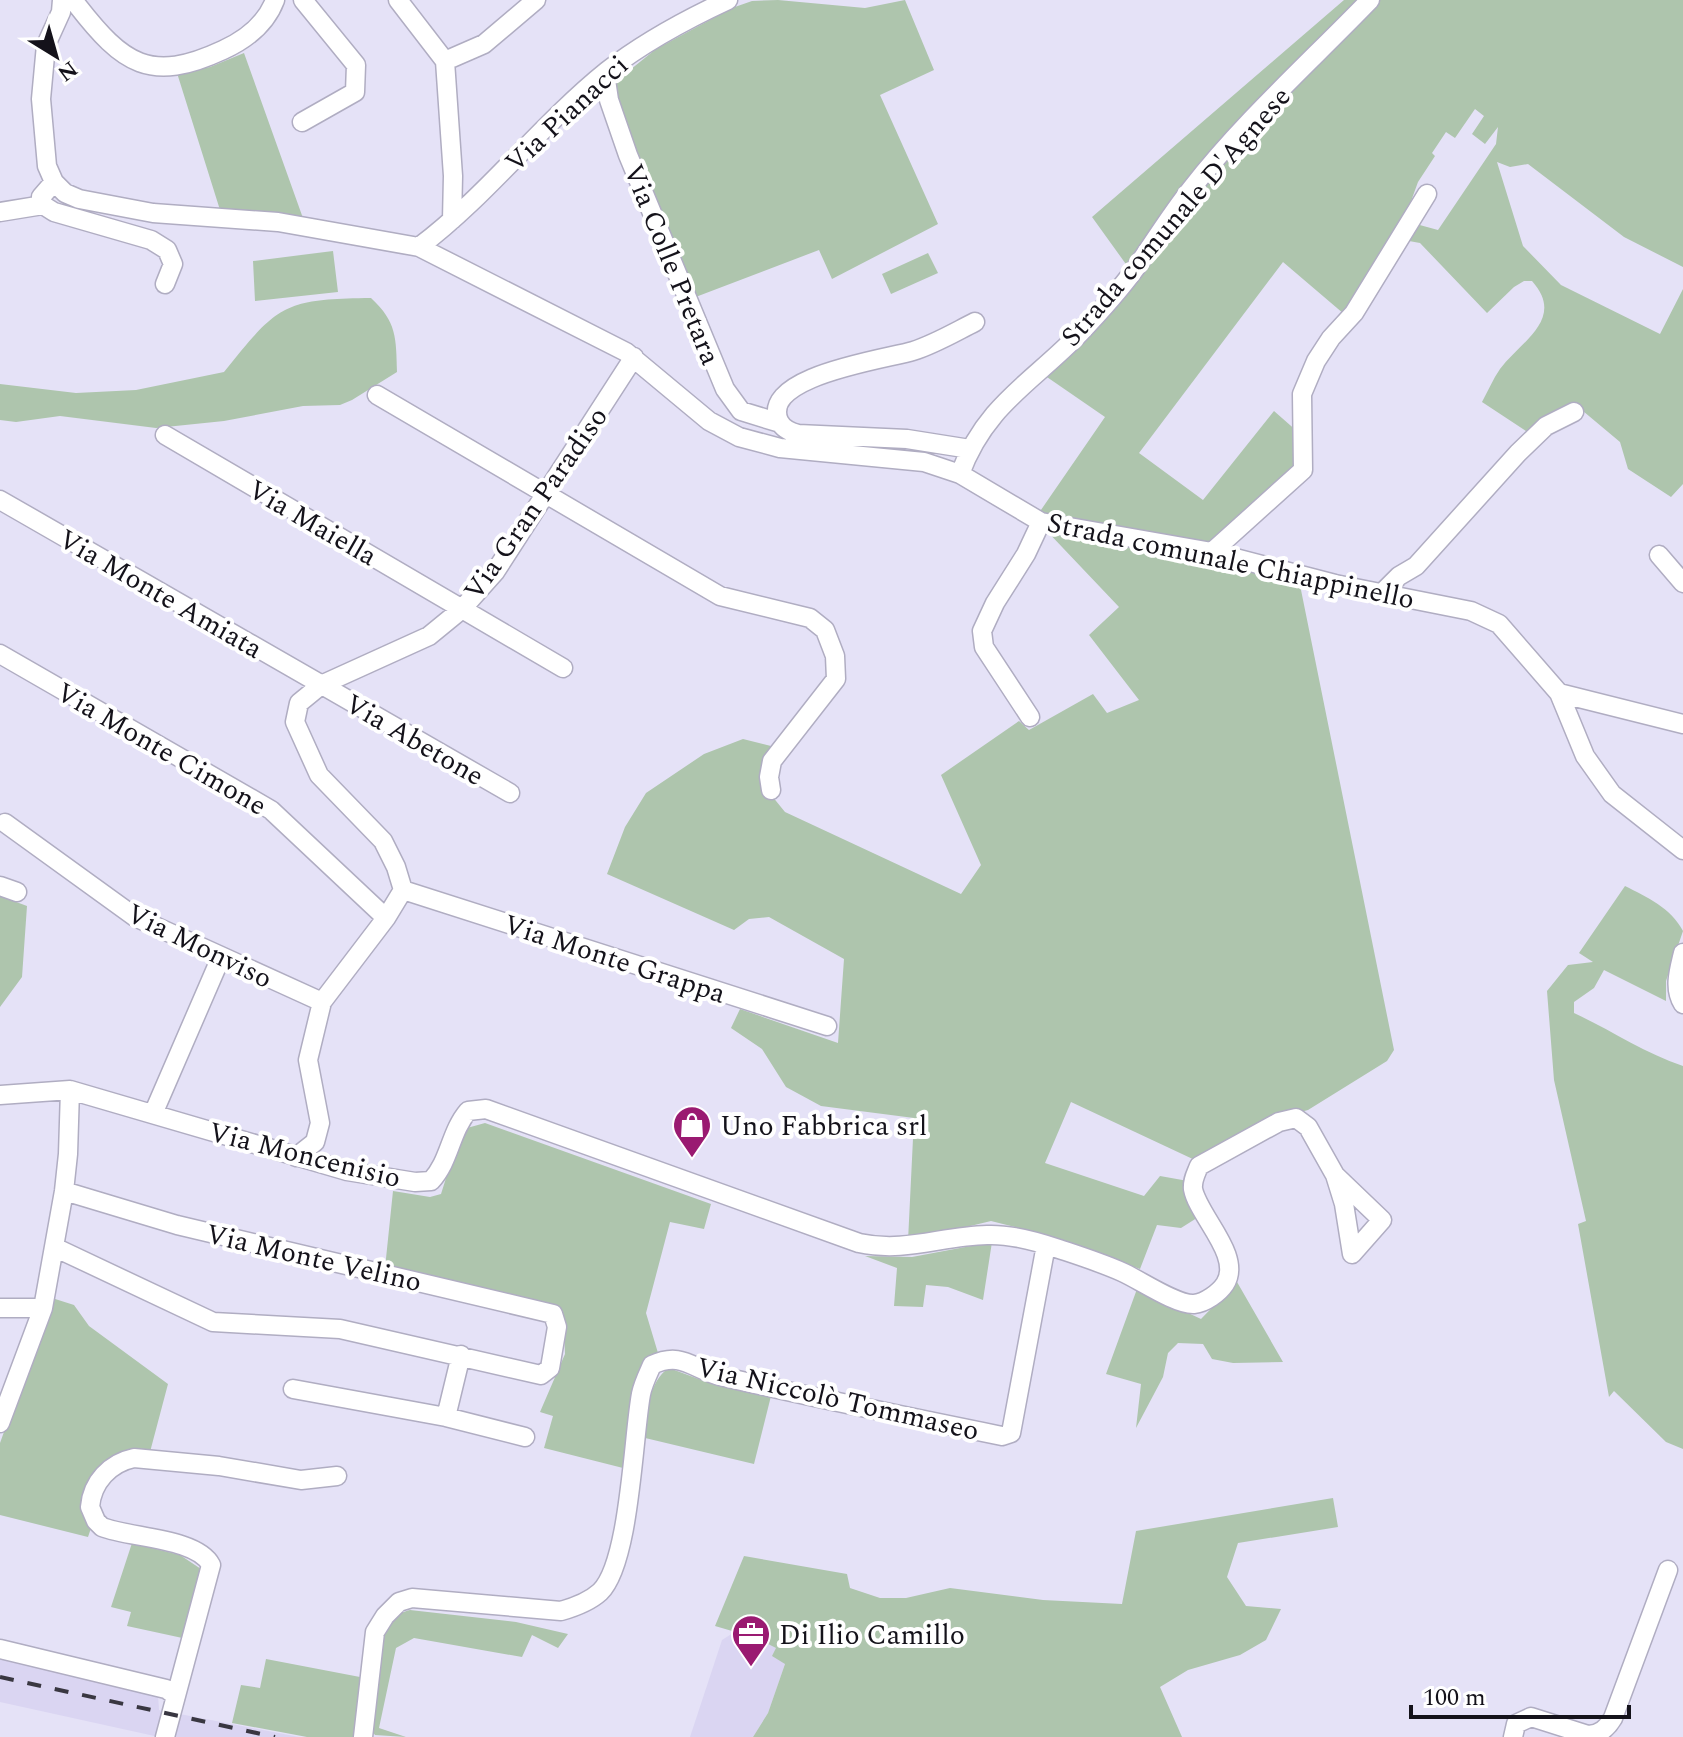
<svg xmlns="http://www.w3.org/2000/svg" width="1683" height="1737" viewBox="0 0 1683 1737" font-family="Spectral,serif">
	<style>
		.built { fill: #dad5f2 }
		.green { fill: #aec5ad }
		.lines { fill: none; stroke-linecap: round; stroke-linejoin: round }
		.street-casing { stroke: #b0adc2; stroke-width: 21 }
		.street { stroke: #fff; stroke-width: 18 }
		.rail { stroke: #393741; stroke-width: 4; stroke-dasharray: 14 14; stroke-linecap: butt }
		.labels { text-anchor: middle; stroke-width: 8; stroke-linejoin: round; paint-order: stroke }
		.street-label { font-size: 28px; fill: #14121a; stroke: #fff }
		.poi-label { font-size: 28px; fill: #14121a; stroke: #fff; text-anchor: start }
	</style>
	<rect width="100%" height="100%" fill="#e5e2f7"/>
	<path class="built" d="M733,1633L756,1638L776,1648L785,1664L768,1713L753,1737H690L722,1640Z
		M0,1659L158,1695L159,1710L299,1737H159L0,1702Z"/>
	<path class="green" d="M778,0L865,8L905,0L934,70L880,95L938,224L832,279L819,250L693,298L618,106L615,82L656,49L732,8L752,1Z
		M1344,0H1683V267L1624,237L1528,164L1510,167L1497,162L1523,246L1561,285L1660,334L1683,289V484L1671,497L1628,469L1620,442L1577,406L1529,433L1482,402C1488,391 1493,379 1500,369C1521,341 1566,319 1532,281H1524L1514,287L1487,313L1420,243L1409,241L1416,224L1438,230L1496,144L1498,127L1485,144L1472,134L1484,116L1475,109L1455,138L1446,132L1432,153L1435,156L1418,182L1406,215L1344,314L1283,262L1139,453L1203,500L1274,411L1307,440L1310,470L1215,560L1300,585L1394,1050L1387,1061L1308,1110L1274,1119L1197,1161L1071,1102L1045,1163L1144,1196L1160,1176L1188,1181L1200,1216L1181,1228L1157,1225L1140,1269L1039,1233L991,1221L908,1241L914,1118L821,1106L786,1087L762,1049L731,1028L740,1009L838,1043L844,959L769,917L749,919L734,930L607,874L625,827L646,793L704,754L743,739L775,747L759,780L785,812L961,894L981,865L941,775L1019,721L1029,730L1093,694L1107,713L1139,700L1089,635L1119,607L1044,528L1032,523L1105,417L1044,375L1128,267L1092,217Z
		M244,53L304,221L220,210L177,73L210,67Z
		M333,251L338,292L255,301L253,261Z
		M928,253L938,273L891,294L882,274Z
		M371,298C397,322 396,338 397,372L352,400L340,405L303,406L224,421L156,428L60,416L16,422L0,420V384L76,393L136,390L224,372C278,305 283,299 371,298Z
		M1625,886C1647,897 1671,908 1683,931L1666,981V1001L1604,970L1594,988L1574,1002V1013C1611,1030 1644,1053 1683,1066V1449L1666,1442L1614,1391L1609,1397L1578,1224L1586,1221L1554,1080L1547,991L1568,965L1593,962L1579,953Z
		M0,896L27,906L22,977L0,1007Z
		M485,1123L711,1204L704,1229L670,1222L646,1313L658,1353L642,1366L633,1390L623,1468L544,1448L553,1416L540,1412L565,1354L564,1331L553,1308L385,1268L393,1191L430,1197L441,1194L458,1140L467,1128Z
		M992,1242L983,1300L948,1287L926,1285L923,1307L894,1306L897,1268L865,1256L912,1257Z
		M1237,1282L1283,1362L1233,1363L1212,1359L1203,1344L1178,1343L1168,1353L1163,1377L1136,1428L1141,1384L1106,1374L1137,1289L1201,1319Z
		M52,1298L74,1305L89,1326L168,1384L150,1452L114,1460L88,1537L0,1515V1443Z
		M669,1368L704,1381L772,1392L754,1464L641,1437C646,1415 649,1380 669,1368Z
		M1333,1498L1338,1527L1238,1543L1227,1577L1246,1606L1281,1609L1266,1640L1240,1655L1188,1670L1160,1687L1182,1737H753L768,1713L785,1664L772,1656L776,1648L756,1638L715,1626L744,1556L847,1574L850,1588L880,1598H906L950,1588L1043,1600L1122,1604L1136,1531Z
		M132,1543L180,1555L201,1569L187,1639L127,1626L131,1612L111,1607Z
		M410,1610L516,1622L568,1634L558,1648L532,1635L522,1657L414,1638L396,1648L379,1728L406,1737L375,1735L368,1726C371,1699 371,1642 388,1622C394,1616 402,1612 410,1610Z
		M266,1659L360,1677L354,1737H307L232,1723L241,1685L260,1688Z"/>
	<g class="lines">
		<g class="street-casing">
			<path id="street" d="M62,0L61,12L46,45L41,99L47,166L54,182L65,193L79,199L153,213L278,222L419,247L626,352L709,421L739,437L780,448L924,462L960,474L1041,522L1212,552L1335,584L1471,611L1499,624L1559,693L1585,756L1612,794L1683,850
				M398,0L445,61L453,176L452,220
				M77,5C123,64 150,84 223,50C247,39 266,24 275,0
				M445,61L484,44L536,0
				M605,73L609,100L628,155L725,389L741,411L780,423
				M302,122L355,92L356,65L303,0
				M54,182L41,197L43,205L54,212L151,240L167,250L173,264L165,284
				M0,212L43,205
				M419,247C488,195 540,125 607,71C644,42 685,20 728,0
				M377,395L720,596L810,618L825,630L835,656L836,679L772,761L769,777L771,790
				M165,435L563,668
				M970,449L907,439L798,434C790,432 783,429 779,421C759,376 887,359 913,351C935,344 955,332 975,322
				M960,474C985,405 1033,382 1080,333C1099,313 1119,291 1135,269C1154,242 1171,214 1191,189C1244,121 1310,62 1370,0
				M0,500L510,793
				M1212,552L1303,470L1302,394L1316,361L1331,338L1354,313L1427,194
				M1659,555L1683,583
				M1382,593L1399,576L1416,566L1518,453L1546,426L1574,412
				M0,654L271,810L386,918
				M1559,693L1683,724
				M1030,717L984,647L982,631L995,603L1026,554L1041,522
				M5,823L135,917L322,1002
				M0,886L17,892
				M403,890L827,1026
				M1683,953C1679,970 1673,988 1683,1004
				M0,1095L70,1090L347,1171L415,1182L431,1181C450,1161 450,1132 468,1111L486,1109L859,1243C906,1253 941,1236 987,1235C1011,1234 1036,1241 1059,1249C1080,1256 1102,1263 1122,1272C1140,1280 1176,1305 1194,1304C1205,1303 1219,1293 1225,1284C1243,1256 1198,1216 1193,1189C1192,1180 1196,1174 1199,1166L1279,1122L1296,1118L1308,1127L1335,1175
				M153,1114L221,957
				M296,1157L315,1142L320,1123L308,1060L322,1002L386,918L403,890L396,867L383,841L319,775L295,722L299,703L321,685L429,636L462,609L495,572L634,357
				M1335,1175L1382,1220L1352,1254L1344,1204Z
				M54,1247L213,1322L340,1329L541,1375L550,1368L557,1327L553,1314L177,1225L64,1191
				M0,1308H43
				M293,1389L446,1417L525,1437
				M446,1417L461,1355
				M0,1423L43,1308L64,1191L68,1154L70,1090
				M0,1649L166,1689L176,1696
				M165,1737L211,1565C197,1538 130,1538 102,1527L96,1521L90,1507C92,1482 110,1463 134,1458L219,1466L301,1480L337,1476
				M363,1737L375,1632L385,1616L399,1602L412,1598L561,1611C575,1607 589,1602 600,1592C630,1563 633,1437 641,1394C643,1384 648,1374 652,1365C682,1351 692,1369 720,1376C814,1398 908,1417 1002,1436L1011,1433L1046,1245
				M1513,1737L1516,1724L1531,1717L1588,1735C1600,1735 1607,1728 1613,1718L1668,1570"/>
		</g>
		<use href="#street" class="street"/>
		<path class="rail" d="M0,1677L275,1737"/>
	</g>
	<defs>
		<g id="shop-pin" transform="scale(2)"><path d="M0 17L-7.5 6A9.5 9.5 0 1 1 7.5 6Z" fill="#9a1a71" stroke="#fff"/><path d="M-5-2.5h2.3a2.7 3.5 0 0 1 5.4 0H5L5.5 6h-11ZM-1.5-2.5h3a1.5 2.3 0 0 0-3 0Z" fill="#fff"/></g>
		<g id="office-pin" transform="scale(2)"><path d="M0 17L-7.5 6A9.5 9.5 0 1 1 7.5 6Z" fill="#9a1a71" stroke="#fff"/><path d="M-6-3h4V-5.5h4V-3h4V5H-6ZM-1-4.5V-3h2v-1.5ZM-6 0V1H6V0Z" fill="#fff"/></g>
	</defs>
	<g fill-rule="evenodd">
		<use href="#shop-pin" x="692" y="1125"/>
		<use href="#office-pin" x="751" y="1634"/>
	</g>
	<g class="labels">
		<g class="street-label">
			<text transform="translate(566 113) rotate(-43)" y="10">Via Pianacci</text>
			<text transform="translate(1175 216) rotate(-49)" y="10">Strada comunale D'Agnese</text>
			<text transform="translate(673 264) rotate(68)" y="10">Via Colle Pretara</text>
			<text transform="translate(535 503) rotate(-55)" y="10">Via Gran Paradiso</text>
			<text transform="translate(313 522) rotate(30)" y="10">Via Maiella</text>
			<text transform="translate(1231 560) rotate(12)" y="10">Strada comunale Chiappinello</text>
			<text transform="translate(161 593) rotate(30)" y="10">Via Monte Amiata</text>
			<text transform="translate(415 739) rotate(30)" y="10">Via Abetone</text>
			<text transform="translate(162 748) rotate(30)" y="10">Via Monte Cimone</text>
			<text transform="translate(200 945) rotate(26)" y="10">Via Monviso</text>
			<text transform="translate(615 958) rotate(18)" y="10">Via Monte Grappa</text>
			<text transform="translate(305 1154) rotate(14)" y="10">Via Moncenisio</text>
			<text transform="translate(314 1257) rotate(13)" y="10">Via Monte Velino</text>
			<text transform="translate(838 1398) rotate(13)" y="10">Via Niccolò Tommaseo</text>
		</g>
		<g class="poi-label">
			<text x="720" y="1135">Uno Fabbrica srl</text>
			<text x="779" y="1644">Di Ilio Camillo</text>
		</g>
	</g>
	<g transform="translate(56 56) rotate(143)" stroke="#ffffff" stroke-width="6" paint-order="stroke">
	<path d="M0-6L14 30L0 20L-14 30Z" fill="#14121a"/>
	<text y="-12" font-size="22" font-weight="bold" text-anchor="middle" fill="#14121a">N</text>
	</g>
	<path d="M1411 1705v12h218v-12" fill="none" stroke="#14121a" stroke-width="4"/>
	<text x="1423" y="1705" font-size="24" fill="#14121a" stroke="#ffffff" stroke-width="6" paint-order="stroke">100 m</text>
</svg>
